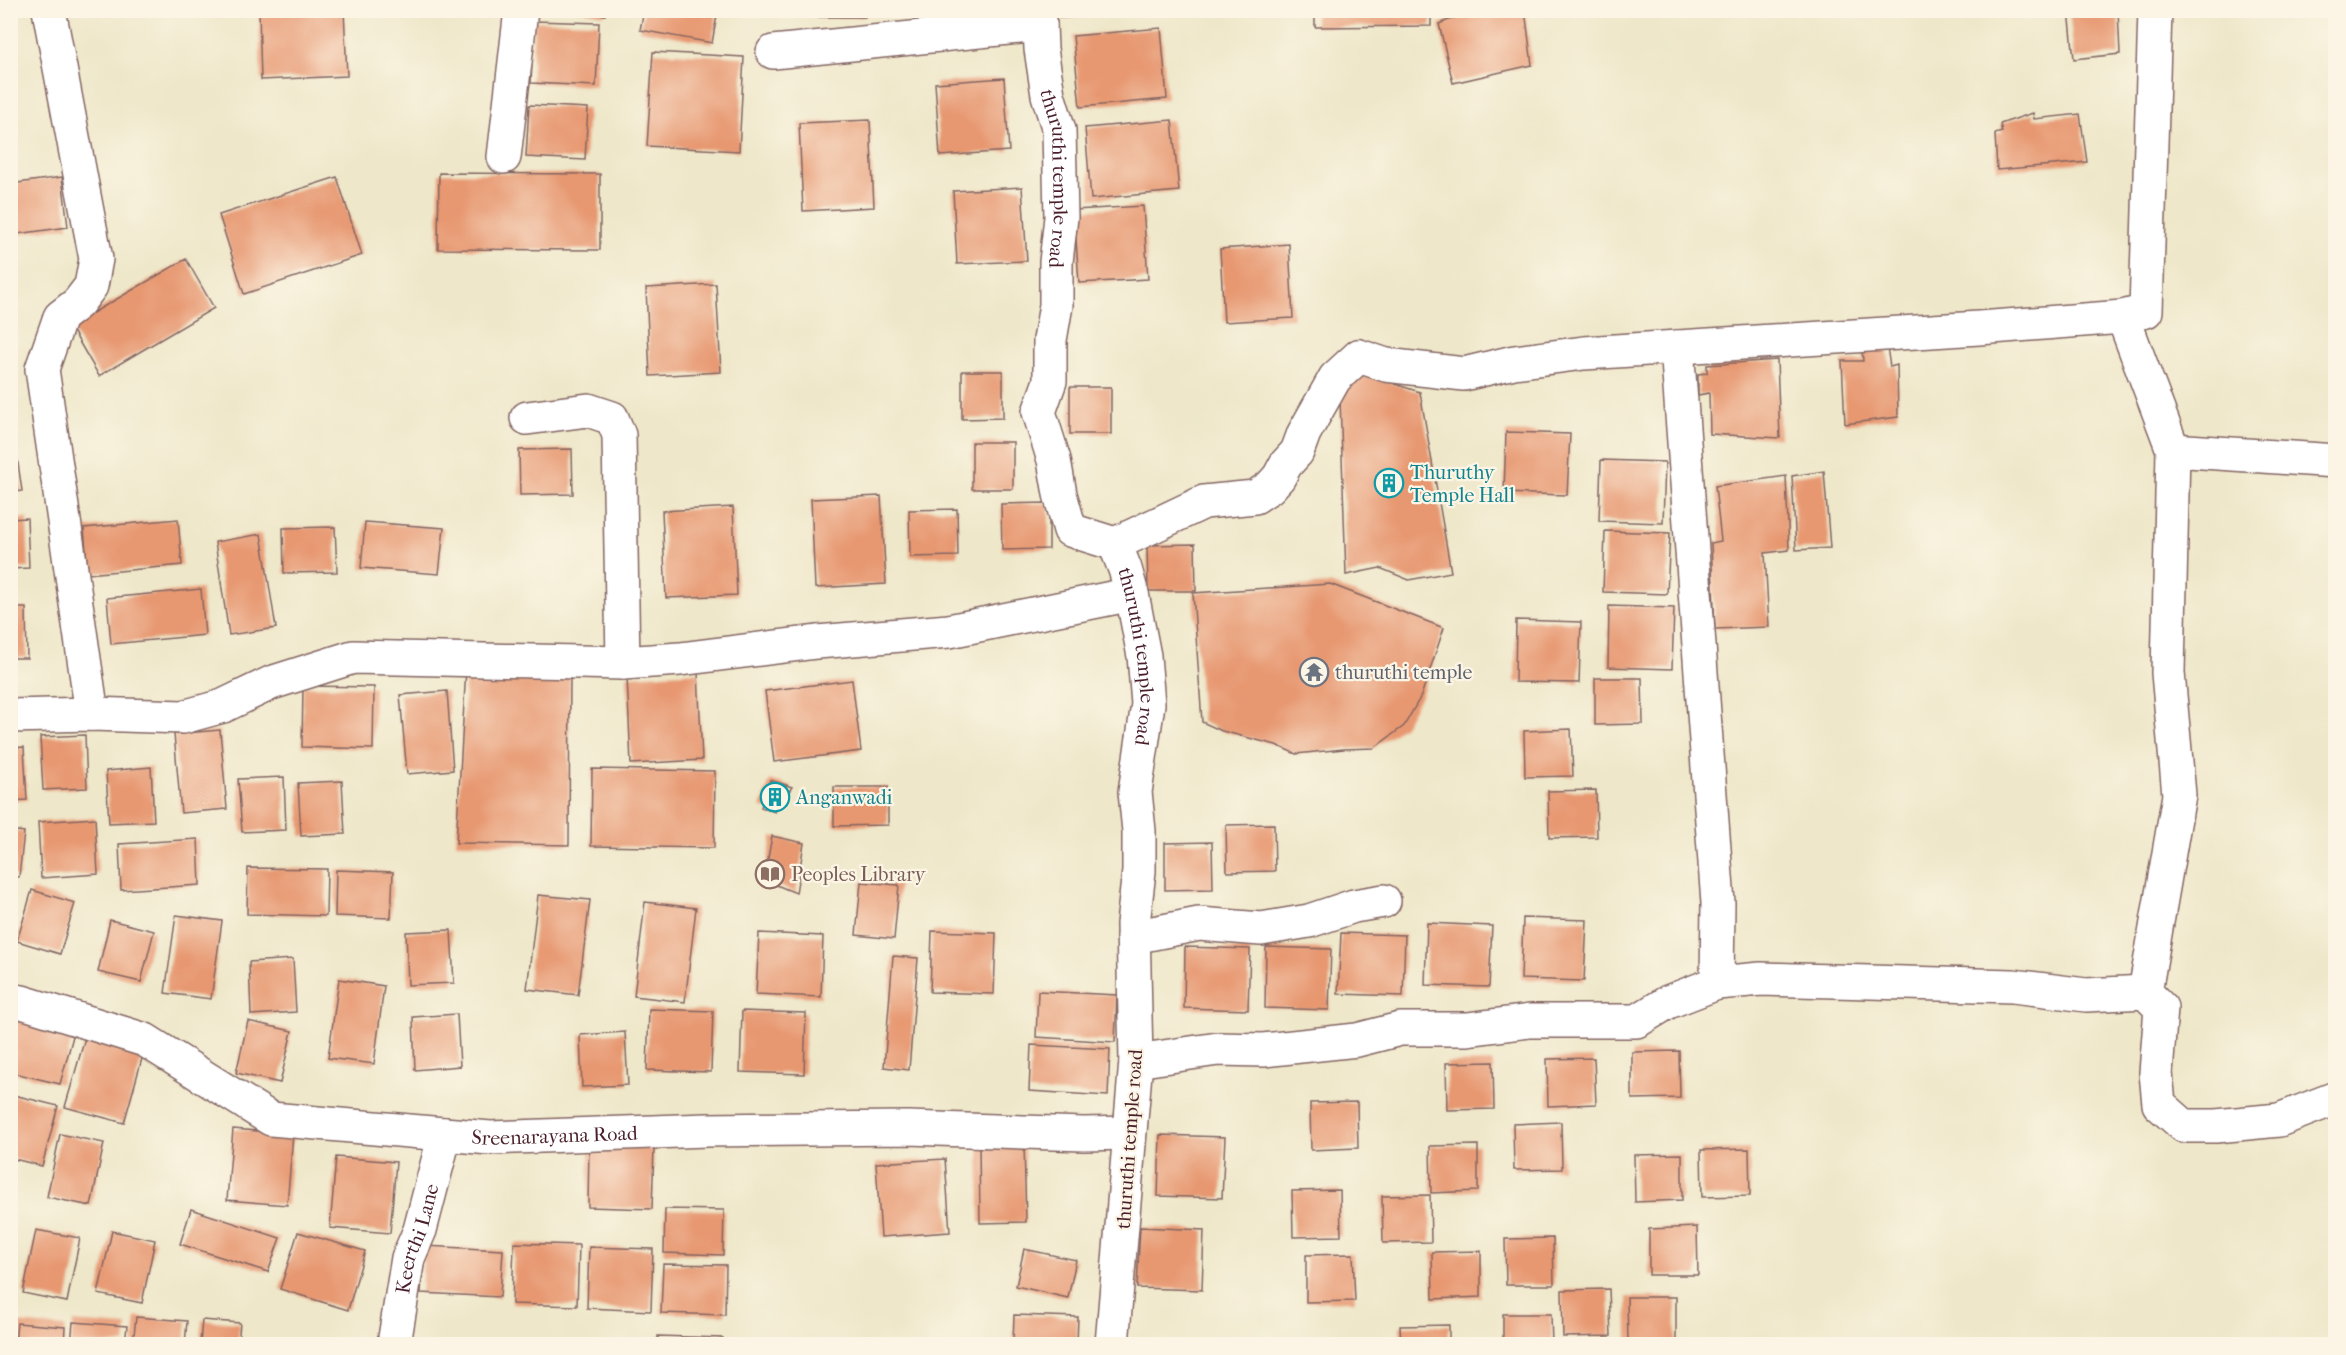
<svg xmlns="http://www.w3.org/2000/svg" width="2346" height="1355" viewBox="0 0 2346 1355" font-family="'IM FELL French Canon',serif">
	<style>
		.building { fill: #e79871 }
		.lines { fill: none; stroke-linecap: round; stroke-linejoin: round }
		.street-casing { stroke: #836562; stroke-width: 36 }
		.street { stroke: #fff; stroke-width: 33 }
		.labels { text-anchor: middle; stroke-width: 4.5; stroke-linejoin: round; paint-order: stroke }
		.street-label { font-size: 20px; fill: #4a1f2b; stroke: #fcf5e5 }
		.culture-label { font-size: 20px; fill: #0d838f; stroke: #fcf5e5; text-anchor: start }
		.worship-label { font-size: 20px; fill: #5b616d; stroke: #fcf5e5; text-anchor: start }
		.education-label { font-size: 20px; fill: #785e54; stroke: #fcf5e5; text-anchor: start }
	</style>
	<rect width="100%" height="100%" fill="#fcf5e5"/>
	<filter id="ink" filterUnits="userSpaceOnUse"><feTurbulence type="fractalNoise" baseFrequency=".0167" numOctaves="2"/><feDisplacementMap in="SourceGraphic" scale="12" xChannelSelector="R" yChannelSelector="G"/><feConvolveMatrix kernelMatrix="1 2 1 2 8 2 1 2 1" color-interpolation-filters="sRGB"/></filter>
	<filter id="wash" filterUnits="userSpaceOnUse"><feTurbulence type="fractalNoise" baseFrequency=".008" numOctaves="4" result="noise"/><feDisplacementMap in="SourceGraphic" scale="24" xChannelSelector="R" yChannelSelector="G"/><feGaussianBlur stdDeviation="1.35" result="paint"/><feColorMatrix in="noise" values="0 0 0 0 0 0 0 0 0 0 0 0 0 0 0 0 0 1.4 0 .05"/><feComposite in="paint" operator="in"/></filter>
	<g filter="url(#wash)">
		<rect width="100%" height="100%" fill="#eee7c9"/>
		<g id="blocks">
			<path class="building" d="M344,10L347,76L261,80L259,11Z
				M578,10H605V15Z
				M644,10H718L712,43L640,30Z
				M818,10H865V17H818Z
				M1060,10H1129V14L1060,18Z
				M1315,10H1431V26L1315,27Z
				M1473,10H1525L1532,65L1453,83L1439,24Z
				M2069,10H2118L2120,54L2074,59Z
				M534,21L599,23L596,86L531,83Z
				M1161,28L1167,99L1080,107L1073,36Z
				M653,52L744,57L739,151L647,146Z
				M1004,78L1009,151L940,156L935,83Z
				M529,105L588,108L585,160L526,157Z
				M2033,113L2034,119L2080,114L2087,162L1997,170L1995,134L2002,132L2000,124Z
				M870,120L874,207L803,211L799,123Z
				M1172,120L1179,191L1091,199L1085,128Z
				M439,173L600,174V250L438,249Z
				M62,177L68,227L10,235V184Z
				M337,177L362,255L244,294L219,215Z
				M1022,187L1027,261L957,264L953,191Z
				M1143,206L1148,279L1079,283L1074,210Z
				M1289,244L1293,318L1224,322L1220,249Z
				M186,259L214,308L99,376L70,326Z
				M716,284L721,372L650,376L646,288Z
				M1887,347L1890,367L1897,365L1898,417L1845,424L1842,361H1863L1862,349Z
				M1777,360L1780,438L1710,434L1709,393L1698,395V374L1707,373V365Z
				M962,371H1003V418L962,419Z
				M1357,372L1420,392L1451,572L1409,580L1380,568L1346,575L1340,398Z
				M1070,387H1111V434H1070Z
				M1506,432L1570,434L1567,495L1504,493Z
				M10,442H15L22,491L10,493Z
				M972,442H1013V489H972Z
				M572,449L573,494L520,495L519,450Z
				M1601,460L1665,462L1663,523L1599,521Z
				M1824,471L1830,548L1796,550L1792,476Z
				M1786,476L1789,550L1765,553L1769,627L1715,629L1711,543L1721,541L1715,486Z
				M881,496L886,584L815,588L811,499Z
				M1049,503V549L1002,550L1001,504Z
				M733,507L737,595L666,598L662,511Z
				M957,509L958,556L910,557L909,510Z
				M27,518L29,568L10,569V519Z
				M178,519L182,565L88,574L84,528Z
				M365,522L444,528L439,574L361,568Z
				M335,527L337,572L284,573L283,528Z
				M1605,531L1670,533L1667,594L1603,592Z
				M261,534L276,628L229,635L215,542Z
				M1195,544L1196,591H1148L1147,545Z
				M1330,584L1444,628L1421,696L1404,726L1374,748L1344,749L1296,754L1276,745L1222,731L1202,722L1193,593Z
				M201,589L205,635L111,644L107,598Z
				M1609,606L1674,608L1672,669L1608,667Z
				M10,608H26L27,658H10Z
				M1516,620L1581,622L1579,683L1515,682Z
				M466,668L570,673L569,845L456,843Z
				M698,672L702,760L631,764L627,676Z
				M1595,678H1642L1643,724L1595,725Z
				M852,680L861,751L774,762L765,691Z
				M303,686L374,687L373,749L302,747Z
				M447,691L453,770L407,774L400,695Z
				M1571,729L1573,776L1525,777L1524,731Z
				M220,730L227,809L181,813L174,734Z
				M85,735L87,788L43,790L40,737Z
				M24,747L27,800L10,801V748Z
				M151,767L154,821L109,823L106,771Z
				M592,769L715,771L714,848L591,846Z
				M284,777L286,830L242,832L238,779Z
				M770,780L792,787L775,812L761,807Z
				M342,781L345,834L301,836L298,783Z
				M834,787H888V825L834,826Z
				M1596,790L1597,837L1549,838L1548,791Z
				M95,818L98,874L41,878L38,822Z
				M1274,824L1275,871L1227,872L1226,825Z
				M10,830L24,832L19,877L10,876Z
				M772,836L804,843L796,893L764,880Z
				M198,839L200,885L121,890L119,844Z
				M1212,842L1213,889L1165,890V843Z
				M248,868L327,869L326,916L247,914Z
				M336,870L393,872L391,918L335,916Z
				M861,882L899,885L894,939L856,935Z
				M32,890L75,903L60,954L17,941Z
				M538,895L590,900L578,995L527,989Z
				M645,902L696,908L685,1002L634,996Z
				M176,915L222,921L211,999L165,993Z
				M1523,918L1587,920L1584,981L1521,979Z
				M110,920L154,931L141,982L98,972Z
				M1427,923L1492,926L1489,987L1425,985Z
				M451,930L454,983L408,985L406,932Z
				M932,931L996,933L994,994L930,992Z
				M759,933L823,936L821,997L756,994Z
				M1341,933L1405,935L1403,996L1338,994Z
				M1185,947L1250,949L1248,1010L1184,1008Z
				M1266,947L1331,949L1329,1010L1265,1008Z
				M893,956L918,958L909,1070L884,1067Z
				M293,959L296,1012L251,1015L249,962Z
				M339,979L384,986L374,1064L328,1058Z
				M1038,991L1117,995L1115,1042L1036,1037Z
				M10,1009L76,1025L60,1084L10,1072Z
				M649,1009L713,1011L711,1072L647,1070Z
				M742,1011L806,1013L804,1074L740,1072Z
				M457,1014L460,1066L415,1070L413,1017Z
				M248,1021L292,1031L280,1083L236,1073Z
				M625,1032L628,1085L582,1087L580,1035Z
				M85,1038L143,1055L124,1123L65,1107Z
				M1031,1045L1110,1049L1108,1096L1029,1091Z
				M1679,1051L1680,1098L1632,1099V1052Z
				M1594,1058L1596,1104L1548,1106L1547,1059Z
				M1493,1062L1494,1109L1447,1110L1446,1063Z
				M10,1094L58,1106L42,1166L10,1158Z
				M1357,1102L1358,1148L1311,1150L1310,1103Z
				M1561,1122L1562,1169L1514,1170L1513,1124Z
				M233,1129L293,1134L287,1205L227,1200Z
				M60,1134L104,1143L91,1206L47,1197Z
				M1160,1135L1225,1137L1222,1198L1158,1196Z
				M1024,1143L1026,1222L980,1223L979,1144Z
				M1478,1145V1191L1431,1193L1430,1146Z
				M589,1146L654,1148L652,1209L588,1207Z
				M1749,1149L1750,1196L1702,1197L1701,1150Z
				M1682,1154V1200L1635,1202L1634,1155Z
				M336,1157L396,1162L390,1233L330,1228Z
				M945,1159L950,1232L881,1237L876,1163Z
				M1340,1190L1341,1236L1293,1237L1292,1191Z
				M1430,1195L1431,1242L1383,1243L1382,1196Z
				M191,1209L280,1238L268,1272L180,1244Z
				M665,1209L724,1210L723,1255L664,1253Z
				M1140,1227L1204,1230L1202,1290L1137,1288Z
				M1697,1227L1698,1275H1649V1229Z
				M36,1230L80,1238L67,1302L23,1293Z
				M112,1231L155,1240L142,1303L98,1294Z
				M298,1232L365,1251L348,1310L280,1289Z
				M1553,1238L1554,1285H1506L1505,1239Z
				M514,1243L579,1245L577,1306L512,1304Z
				M424,1246L503,1250L500,1297L421,1293Z
				M589,1247L653,1249L651,1311L587,1308Z
				M1024,1249L1076,1260L1068,1298L1016,1286Z
				M1481,1251V1297L1433,1299L1432,1252Z
				M1353,1254L1355,1301L1306,1302V1255Z
				M663,1264L726,1265L725,1315L661,1313Z
				M1609,1289L1611,1336L1563,1337L1562,1290Z
				M1627,1297H1676V1343L1628,1344Z
				M1503,1314H1551L1552,1344H1503Z
				M1014,1315L1078,1317L1077,1344H1013Z
				M136,1317L187,1321L185,1344H133Z
				M202,1320L240,1323L238,1344H200Z
				M73,1322L127,1326L125,1344H71Z
				M17,1323L65,1327L64,1344H15Z
				M1449,1325V1344H1401L1400,1326Z
				M658,1336L723,1338L722,1344H658Z"/>
		</g>
	</g>
	<g filter="url(#ink)">
		<use href="#blocks" fill-opacity="0" stroke="#836562" stroke-width="1.5"/>
		<g class="lines">
			<g class="street-casing">
				<g id="street">
					<path d="M49,10L96,259L91,286L78,303L60,317L42,369L92,714"/>
					<path id="s1" d="M1035,10L1040,25L1041,49L1048,95L1059,130L1061,217L1056,262V305L1050,340V381L1039,412L1054,460L1060,494L1070,530L1115,544L1125,569L1132,594L1144,656L1148,704L1135,792L1139,831V871L1133,924L1136,1061L1112,1344"/>
					<path d="M773,52L1040,25"/>
					<path d="M504,157L521,10"/>
					<path d="M2123,317L2173,450L2168,673L2179,795L2145,992"/>
					<path d="M1677,347L1718,903L1717,983"/>
					<path d="M527,418L588,410L612,418L619,435L623,663"/>
					<path d="M2173,450L2336,461"/>
					<path d="M1115,544L1204,502L1255,497L1270,487L1279,477L1286,464L1297,452L1304,433L1335,378L1359,356L1386,365L1464,374L1514,362L1584,353L1979,328L2123,317L2146,311L2155,10"/>
					<path d="M10,716L92,714L183,717L223,706L271,683L353,657L623,663L680,659L817,642L949,631L1132,594"/>
					<path d="M1133,937L1199,924L1261,929L1309,921L1354,906L1384,901"/>
					<path id="s2" d="M10,1000L22,1002L145,1040L271,1119L490,1138L707,1130L908,1128L1084,1134L1129,1133"/>
					<path d="M1136,1061L1218,1049L1263,1050L1357,1040L1400,1029H1467L1530,1021H1637L1668,1002L1717,983L1761,979L2013,986L2086,995L2145,992L2161,1008L2156,1073L2159,1104L2184,1126H2216L2279,1120L2336,1098"/>
					<path id="s3" d="M394,1344L408,1258L420,1230L445,1134"/>
				</g>
			</g>
			<use href="#street" class="street"/>
		</g>
	</g>
	<defs>
		<g id="building-ring" transform="scale(1.5)"><circle r="9.5" fill="#fcf5e5" stroke="#0f9aa8" stroke-width="1.5"/><path d="M-4-6H4V6H1V3H-1V6H-4ZM-2.5-4.3h1.7v1.8h-1.7ZM.8-4.3h1.7v1.8H.8ZM-2.5-1h1.7V.8h-1.7ZM.8-1h1.7V.8H.8Z" fill="#0f9aa8"/></g>
		<g id="temple-ring" transform="scale(1.5)"><circle r="9.5" fill="#fcf5e5" stroke="#6b7280" stroke-width="1.5"/><path d="M0-6L5-2H3V0L6.5 2.5H4V6H1.5V3h-3V6H-4V2.5H-6.5L-3 0V-2H-5Z" fill="#6b7280"/></g>
		<g id="library-ring" transform="scale(1.5)"><circle r="9.5" fill="#fcf5e5" stroke="#8d6e63" stroke-width="1.5"/><path d="M-6-4Q-3-5.5-.7-3.5V5Q-3 3-6 4ZM6-4Q3-5.5 .7-3.5V5Q3 3 6 4Z" fill="#8d6e63"/></g>
	</defs>
	<g fill-rule="evenodd">
		<use href="#building-ring" x="1389" y="483"/>
		<use href="#temple-ring" x="1314" y="672"/>
		<use href="#building-ring" x="775" y="797"/>
		<use href="#library-ring" x="770" y="874"/>
	</g>
	<g class="labels">
		<g class="street-label">
			<text dy="7" stroke="none"><textPath href="#s1" startOffset="171">thuruthi temple road</textPath></text>
			<text dy="7" stroke="none"><textPath href="#s1" startOffset="693">thuruthi temple road</textPath></text>
			<text dy="7" stroke="none"><textPath href="#s2" startOffset="574">Sreenarayana Road</textPath></text>
			<text transform="translate(1129 1139) rotate(-86)" y="7">thuruthi temple road</text>
			<text dy="7" stroke="none"><textPath href="#s3" startOffset="108">Keerthi Lane</textPath></text>
		</g>
		<g class="culture-label">
			<text x="1410" y="479">Thuruthy<tspan x="1410" dy="23">Temple Hall</tspan></text>
			<text x="796" y="804">Anganwadi</text>
		</g>
		<g class="worship-label">
			<text x="1335" y="679">thuruthi temple</text>
		</g>
		<g class="education-label">
			<text x="791" y="881">Peoples Library</text>
		</g>
	</g>
	<rect width="2346" height="1355" fill="none" stroke="#fcf5e5" stroke-width="36"/>
</svg>
